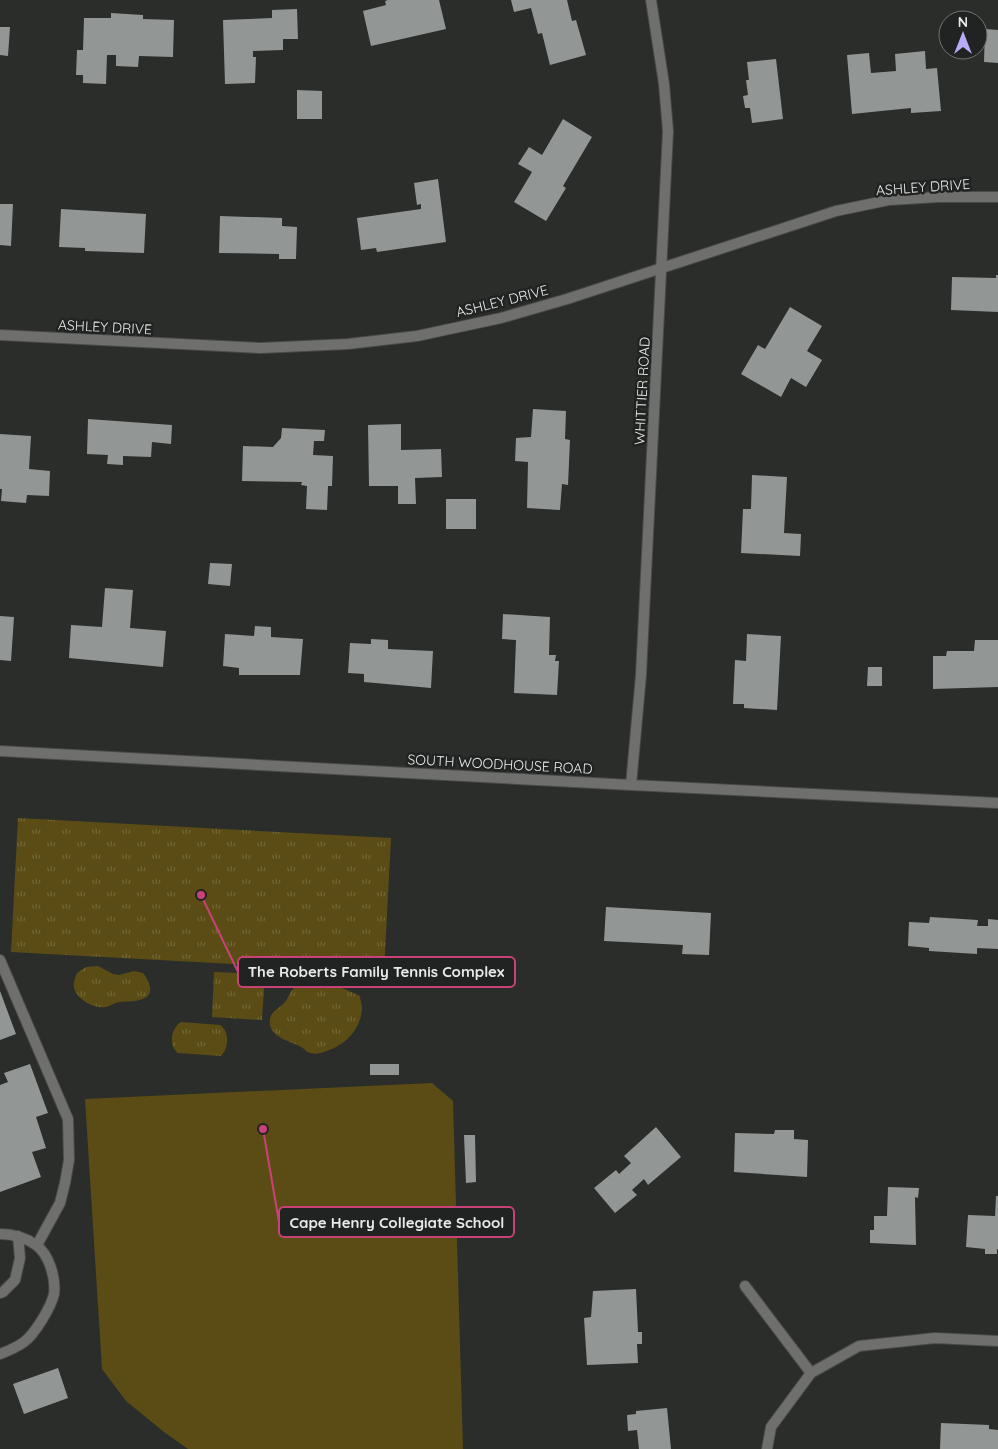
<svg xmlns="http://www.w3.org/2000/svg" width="998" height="1449" viewBox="0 0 998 1449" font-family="Quicksand,sans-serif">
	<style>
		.grass { fill: #5a4c14 }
		.park { fill: url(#park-tufts) }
		.building { fill: #929796 }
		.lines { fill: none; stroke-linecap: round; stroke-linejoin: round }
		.service-casing { stroke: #484b48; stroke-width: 12 }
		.minor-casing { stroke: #484b48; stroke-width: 12 }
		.service { stroke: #6f706e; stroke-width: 10 }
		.minor { stroke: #6f706e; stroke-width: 10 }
		.labels { text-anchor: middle; stroke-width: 5; stroke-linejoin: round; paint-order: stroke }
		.street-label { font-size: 14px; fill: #e7eae8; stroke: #202321 }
		.leader { fill: none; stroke: #c94277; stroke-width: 2 }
		.callout-dot { fill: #c94277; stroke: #202321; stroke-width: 2 }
		.callout { fill: #202321; stroke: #c94277; stroke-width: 2 }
		.callout-label { font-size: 15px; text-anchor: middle; font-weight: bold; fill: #e7eae8 }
	</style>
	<defs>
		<pattern id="park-tufts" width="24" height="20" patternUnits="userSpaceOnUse" patternTransform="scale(1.25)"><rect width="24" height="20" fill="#5a4c14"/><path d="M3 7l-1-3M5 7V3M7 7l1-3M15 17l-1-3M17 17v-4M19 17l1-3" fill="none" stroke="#726636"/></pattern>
	</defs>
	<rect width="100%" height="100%" fill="#2a2d2a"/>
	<path class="grass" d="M432,1083L453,1101L463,1449H188L164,1432L126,1401L102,1369L85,1099Z"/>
	<path class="park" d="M18,818L391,838L384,972L11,952Z
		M98,966L113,974L119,975L134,971L143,973C150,982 156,996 140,1000C133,1002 127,1001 120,1002C115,1002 111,1006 106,1007C95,1009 77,1000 74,988C73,983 75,978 77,973L86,967Z
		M214,972L265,974L262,1020L212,1017Z
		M317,980L329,982L360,996C360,1000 362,1004 362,1007C362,1027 347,1044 329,1050C324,1052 317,1055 311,1053C307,1053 305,1049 301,1047C290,1041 267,1037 270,1019C271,1011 280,1008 285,1002C288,999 289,993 293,989C299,983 309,981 317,980Z
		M181,1022L220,1025C230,1031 229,1048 221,1056L178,1053C168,1046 171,1028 181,1022Z"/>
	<path class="building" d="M388,0H439L446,29L371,46L363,11L386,5L385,1Z
		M511,0H567L572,21L576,20L586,55L550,65L542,33L538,34L531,8L514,12Z
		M297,9L298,39H283V50L253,51V57H256L255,83L225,84L223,20L272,18V10Z
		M111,13L143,15V19L174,20L173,57L139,56L138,67L116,66V55H107L106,84L83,83V75H76L77,50H83L84,18H111Z
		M0,27H10L8,56L0,55Z
		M985,29L998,30V63L984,62Z
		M925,51L926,69L937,68L941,111L911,113V108L852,114L847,55L869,53L871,73L896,71L895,54Z
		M776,59L783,119L752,123L750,108H745L743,96L748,95L746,80H749L747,62Z
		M297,90L322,91V119H297Z
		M563,119L592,137L563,186L566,188L546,221L514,202L532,172L518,164L529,147L542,155Z
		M438,179L446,242L377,252L376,248L361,250L357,218L421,209V204L417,205L414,183Z
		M0,204H13L11,246L0,245Z
		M61,209L146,214L144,253L85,251V248L59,247Z
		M220,216L282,218V226L297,227L296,259H279V254L219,253Z
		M996,275H998V312L951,310L952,277L996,278Z
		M790,307L822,326L807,351L822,360L806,387L791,378L781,397L741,374L758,345L765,349Z
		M533,409L566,411L565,439L570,440L568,485L562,484L560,510L527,508L528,462L515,461L516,438L531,437Z
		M88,419L172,425L171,444L152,442L151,457L123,456V465L107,464L108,455L87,454Z
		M401,424V450L441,449L442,477L415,478L416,504H398V486H369L368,425Z
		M282,428L325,430L324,441H314L313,455L333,456L332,486H328L327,510L306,509L307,486L301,485L302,482L242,481L243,446L273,447L281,438Z
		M0,434L31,436L29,469L50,471L49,496L27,495L26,503L1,501L2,489H0Z
		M752,475L787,477L784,533L801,534L800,556L741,553L743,509H751Z
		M446,499H476V529H446Z
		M210,563L232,564L230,586L208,584Z
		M105,588L133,590L130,628L166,631L163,667L69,658L71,625L102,627Z
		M503,614L550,617L549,655H556L555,661H559L557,695L514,693L516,640L502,639Z
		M0,616L14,617L11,661L0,660Z
		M255,626L271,627V637L303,639L300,675H239V668L223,666L225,634L254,636Z
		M747,634L781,636L777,710L744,708V704H733L735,660L746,661Z
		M371,639L388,640V649L433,651L431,688L364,682V674L348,673L350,643L371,644Z
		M975,640H998V687L933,689V656H946L947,651H974Z
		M868,667H882V686H867Z
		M606,907L711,913L709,955L682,954L683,945L604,941Z
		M930,917L978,920L977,926H988V919L998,920V949L977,948V954L929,951V948L908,946L909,922L929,923Z
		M0,991L16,1034L0,1040Z
		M30,1064L48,1113L36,1117L46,1148L32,1152L41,1177L0,1192V1085L8,1082L4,1073Z
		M370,1064H399V1075H370Z
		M656,1127L681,1157L648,1185L644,1179L632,1190L637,1195L615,1213L594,1188L616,1170L619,1174L631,1163L624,1156Z
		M775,1130H794V1139L808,1140L807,1177L734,1172L735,1133L774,1134Z
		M464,1135H475L476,1182L466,1183Z
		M888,1187L919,1188L918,1198L915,1197L916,1245L870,1243V1230H874V1216H887Z
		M996,1196H998V1249H997V1254H985V1249L966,1247L968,1215L995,1216Z
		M636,1289L638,1332H642V1344H637L638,1363L587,1365L584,1318L591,1317L593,1291Z
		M58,1368L68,1398L24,1414L13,1384Z
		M667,1408L671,1449H639L637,1430L628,1431L627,1415L636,1414V1411Z
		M941,1423L989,1425V1429L998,1430V1449H940Z"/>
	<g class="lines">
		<g class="service-casing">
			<path id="service" d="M0,960L68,1119L69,1160L65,1183L60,1203L37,1245
				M0,1234C12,1234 26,1238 36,1245C49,1254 56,1278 54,1294C51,1307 35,1334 24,1342C17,1347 8,1351 0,1354
				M0,1293L3,1292L15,1280L20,1258L18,1236"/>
		</g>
		<g class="minor-casing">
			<path id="minor" d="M0,335L261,348L348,344L417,336L501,318L567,299L836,211L889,200L938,197H998
				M0,751L631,785L998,803
				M631,785L641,675L668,131L664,84L651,0
				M745,1286L811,1373
				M767,1449L771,1427L811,1373L859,1346L935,1338L998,1341"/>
		</g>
		<use href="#service" class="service"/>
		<use href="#minor" class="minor"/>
	</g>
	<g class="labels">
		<g class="street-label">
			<text transform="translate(923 187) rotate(-4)" y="5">ASHLEY DRIVE</text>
			<text transform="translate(502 301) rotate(-14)" y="5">ASHLEY DRIVE</text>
			<text transform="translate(105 327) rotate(3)" y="5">ASHLEY DRIVE</text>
			<text transform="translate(642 391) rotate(-87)" y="5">WHITTIER ROAD</text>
			<text transform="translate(500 764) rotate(3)" y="5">SOUTH WOODHOUSE ROAD</text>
		</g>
	</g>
	<path class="leader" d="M201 895L238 972M263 1129L279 1222"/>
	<g class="callout-dot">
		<circle cx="201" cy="895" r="5"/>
		<circle cx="263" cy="1129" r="5"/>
	</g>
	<g class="callout">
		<rect x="238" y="957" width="277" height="30" rx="5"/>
		<rect x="279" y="1207" width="235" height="30" rx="5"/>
	</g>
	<g class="callout-label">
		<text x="376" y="977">The Roberts Family Tennis Complex</text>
		<text x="397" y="1228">Cape Henry Collegiate School</text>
	</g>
	<g transform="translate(963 35)"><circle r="24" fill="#202321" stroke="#707371"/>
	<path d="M0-4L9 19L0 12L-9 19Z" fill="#b8abf7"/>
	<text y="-8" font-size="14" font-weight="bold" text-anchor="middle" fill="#e7eae8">N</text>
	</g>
</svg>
